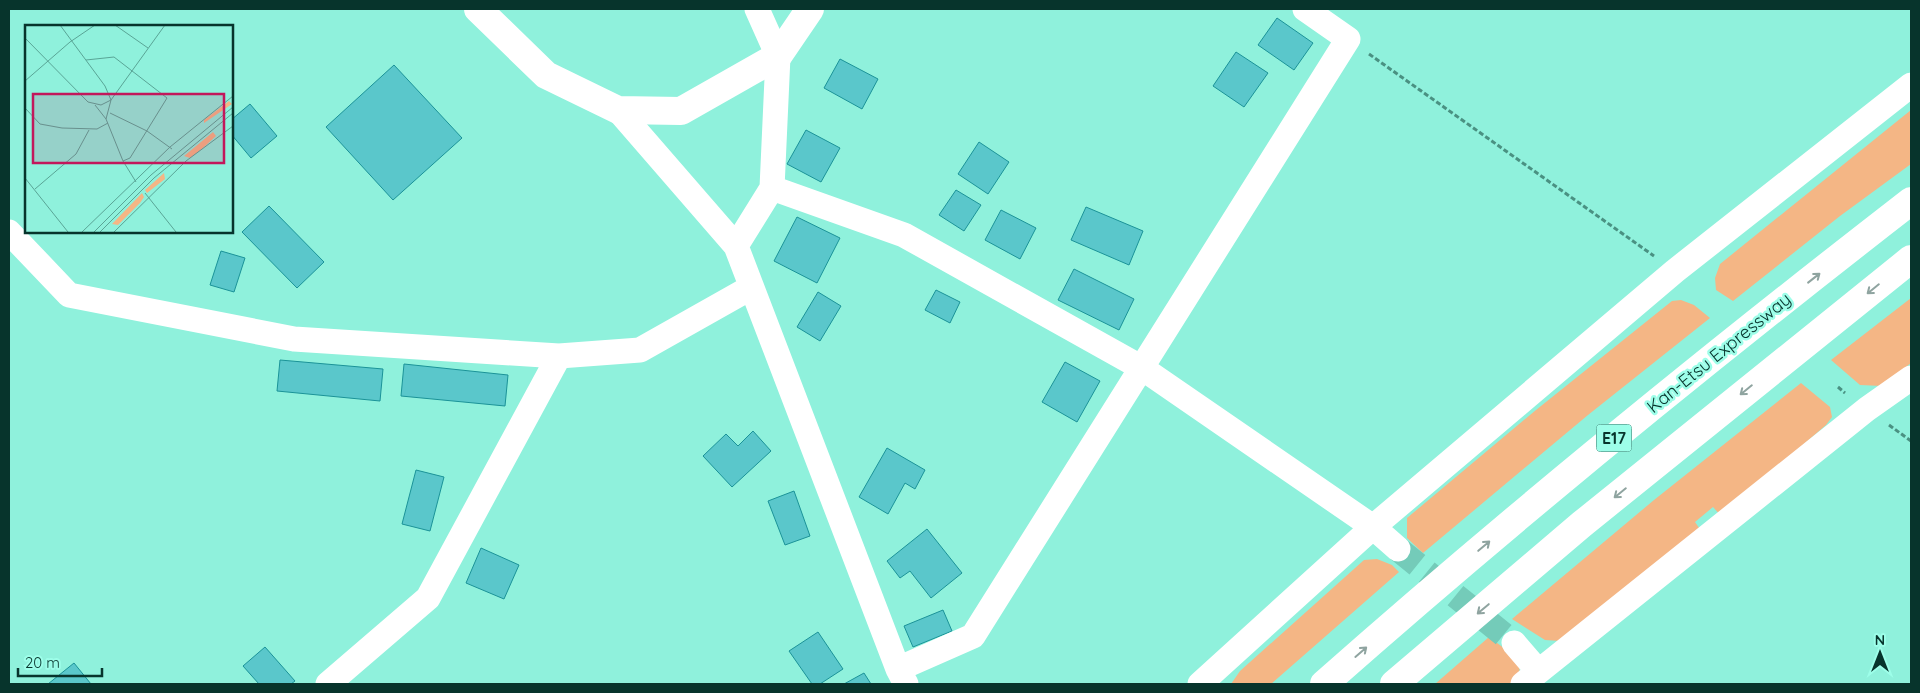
<svg xmlns="http://www.w3.org/2000/svg" width="1920" height="693" viewBox="0 0 1920 693" font-family="Quicksand,sans-serif">
	<style>
		.green { fill: #f4b685 }
		.building { fill: #5ac7cb; stroke: #1b9398 }
		.lines { fill: none; stroke-linecap: round; stroke-linejoin: round }
		.minor-tunnel { stroke: #74cbb9; stroke-width: 25; stroke-dasharray: 25 12; stroke-linecap: butt }
		.path { stroke: #4a9182; stroke-width: 3; stroke-dasharray: 5 2.5; stroke-linecap: butt }
		.minor { stroke: #fff; stroke-width: 25 }
		.secondary { stroke: #fff; stroke-width: 28 }
		.motorway { stroke: #fff; stroke-width: 28 }
		.oneway { stroke: #8fa4a0 }
		.labels { text-anchor: middle; stroke-width: 5; stroke-linejoin: round; paint-order: stroke }
		.shield { fill: #9dfee9; stroke: #347165; stroke-width: 1 }
		.shield-label { font-size: 16px; font-weight: bold; fill: #07342c }
		.street-label { font-size: 18px; fill: #07342c; stroke: #9dfee9 }
		.inset-road { fill: none; stroke: #59a596; stroke-width: 1 }
		.view { fill: #c2185b; fill-opacity: 0.15; stroke: #c2185b; stroke-width: 2.5 }
		.inset-edge { fill: none; stroke: #07342c; stroke-width: 2.5 }
	</style>
	<rect width="100%" height="100%" fill="#8ff1dc"/>
	<path class="green" d="M1911,110V164L1840,216L1733,301L1716,290L1715,278L1720,264Z
		M1911,298V363L1882,386L1860,385L1831,360Z
		M1681,300L1694,305L1710,318L1588,415L1423,553L1407,538V518L1536,410L1672,301Z
		M1801,383L1830,407L1832,417L1826,425L1721,516L1713,507L1695,522L1704,535L1560,641L1545,640L1512,619L1654,500Z
		M1377,559L1392,565L1399,572L1271,684H1231L1240,671L1364,560Z
		M1489,637L1520,660L1519,678L1512,684H1435Z"/>
	<path class="building" d="M1277,18L1313,43L1294,70L1258,45Z
		M1236,52L1268,73L1244,107L1213,86Z
		M840,59L878,79L862,109L824,88Z
		M394,65L462,138L393,200L326,127Z
		M250,104L277,136L251,158L231,134V120Z
		M806,130L840,148L821,182L787,164Z
		M979,142L1009,162L988,194L958,174Z
		M956,190L981,205L964,231L939,215Z
		M269,206L324,262L297,288L242,232Z
		M1086,207L1143,231L1129,265L1071,240Z
		M1001,210L1036,228L1020,259L985,240Z
		M797,217L840,238L817,283L774,261Z
		M221,251L245,258L234,292L210,285Z
		M1074,269L1134,299L1119,330L1058,300Z
		M936,290L960,302L950,323L925,310Z
		M818,292L841,306L820,341L797,327Z
		M280,360L383,369L380,401L277,391Z
		M1065,362L1100,381L1077,422L1042,402Z
		M404,364L508,375L505,406L401,396Z
		M753,431L771,451L732,487L703,456L726,434L738,446Z
		M887,448L925,470L915,489L905,483L888,514L859,497Z
		M416,470L444,477L430,531L402,524Z
		M794,491L810,536L785,545L768,501Z
		M927,529L962,573L931,598L910,571L900,578L887,561Z
		M481,548L519,565L504,599L466,583Z
		M943,610L952,631L913,647L904,626Z
		M818,632L843,669L820,684H812L789,651Z
		M265,647L295,681L291,684H259L243,666Z
		M74,663L91,684H48Z
		M864,673L871,684H844Z"/>
	<g class="lines">
		<path class="minor-tunnel" d="M1398,549L1514,643"/>
		<path class="path" d="M1369,54L1654,256
			M1838,387L1845,393
			M1889,425L1911,441"/>
		<path class="minor" d="M618,110L736,246L898,669L906,684
			M772,188L904,235L1142,368L1373,527L1398,549
			M9,232L69,295L294,339L559,356L640,350L750,288
			M736,246L772,188L778,56L757,9
			M1514,643L1538,671
			M898,669L973,636L1348,39L1305,9
			M328,684L428,598L559,356
			M1200,684L1373,527L1675,271L1911,85
			M1523,684L1867,409L1911,378"/>
		<path class="secondary" d="M478,9L546,75L618,110L681,111L778,56L810,9"/>
		<path class="motorway" d="M1324,684C1514,516 1711,356 1911,201
			M1394,684L1582,524L1911,259"/>
	</g>
	<defs><path id="oneway-shaft" d="M-6 0H5M1.5-3L5.5 0L1.5 3" fill="none" stroke-width="1.6" stroke-linecap="round" stroke-linejoin="round" transform="scale(1.25)"/></defs>
	<g class="oneway">
		<use href="#oneway-shaft" transform="translate(1814 278) rotate(-38)"/>
		<use href="#oneway-shaft" transform="translate(1873 289) rotate(141)"/>
		<use href="#oneway-shaft" transform="translate(1746 390) rotate(141)"/>
		<use href="#oneway-shaft" transform="translate(1620 493) rotate(141)"/>
		<use href="#oneway-shaft" transform="translate(1484 546) rotate(-40)"/>
		<use href="#oneway-shaft" transform="translate(1483 609) rotate(140)"/>
		<use href="#oneway-shaft" transform="translate(1361 652) rotate(-41)"/>
	</g>
	<g class="labels">
		<rect class="shield" x="1596.5" y="424.5" width="35" height="27" rx="4"/>
		<g class="shield-label">
			<text x="1614" y="444">E17</text>
		</g>
		<g class="street-label">
			<text transform="translate(1719 353) rotate(-39)" y="6">Kan-Etsu Expressway</text>
		</g>
	</g>
	<g transform="translate(25 25)">
		<rect width="208" height="208" fill="#8ff1dc"/>
		<path d="M204,76L207,79L179,98V95ZM188,107L191,111L178,123L165,133L159,131ZM139,148L140,154L122,168L120,165ZM117,168L119,172L115,178L93,200L87,199Z" fill="#f4b685"/>
		<path class="inset-road" d="M35,0L80,61L86,75L81,94M90,0L123,23M0,13L63,77L76,80L86,75L140,0M61,35L89,32L142,73L105,133L98,136M0,56L45,17L70,0M70,80L81,94L98,136L111,157M0,83L15,99L37,103L72,104L83,98M85,88L122,106L147,124M0,153L43,207M10,164L51,129L64,105M120,168L151,207M57,207L145,122L208,71M69,207L126,150L208,82M75,207L129,153L208,88M89,207L161,136L208,101"/>
		<path class="view" d="M8,69H199V138H8Z"/>
		<rect width="208" height="208" class="inset-edge"/>
	</g>
	<rect width="1920" height="693" fill="none" stroke="#07342c" stroke-width="20"/>
	<g transform="translate(1880 653)" stroke="#9dfee9" stroke-width="4" paint-order="stroke">
	<path d="M0-4L9 19L0 12L-9 19Z" fill="#07342c"/>
	<text y="-8" font-size="14" font-weight="bold" text-anchor="middle" fill="#07342c">N</text>
	</g>
	<path d="M18 668v8h84v-8" fill="none" stroke="#07342c" stroke-width="2.5"/>
	<text x="25" y="668" font-size="15" fill="#07342c" stroke="#9dfee9" stroke-width="4" paint-order="stroke">20 m</text>
</svg>
